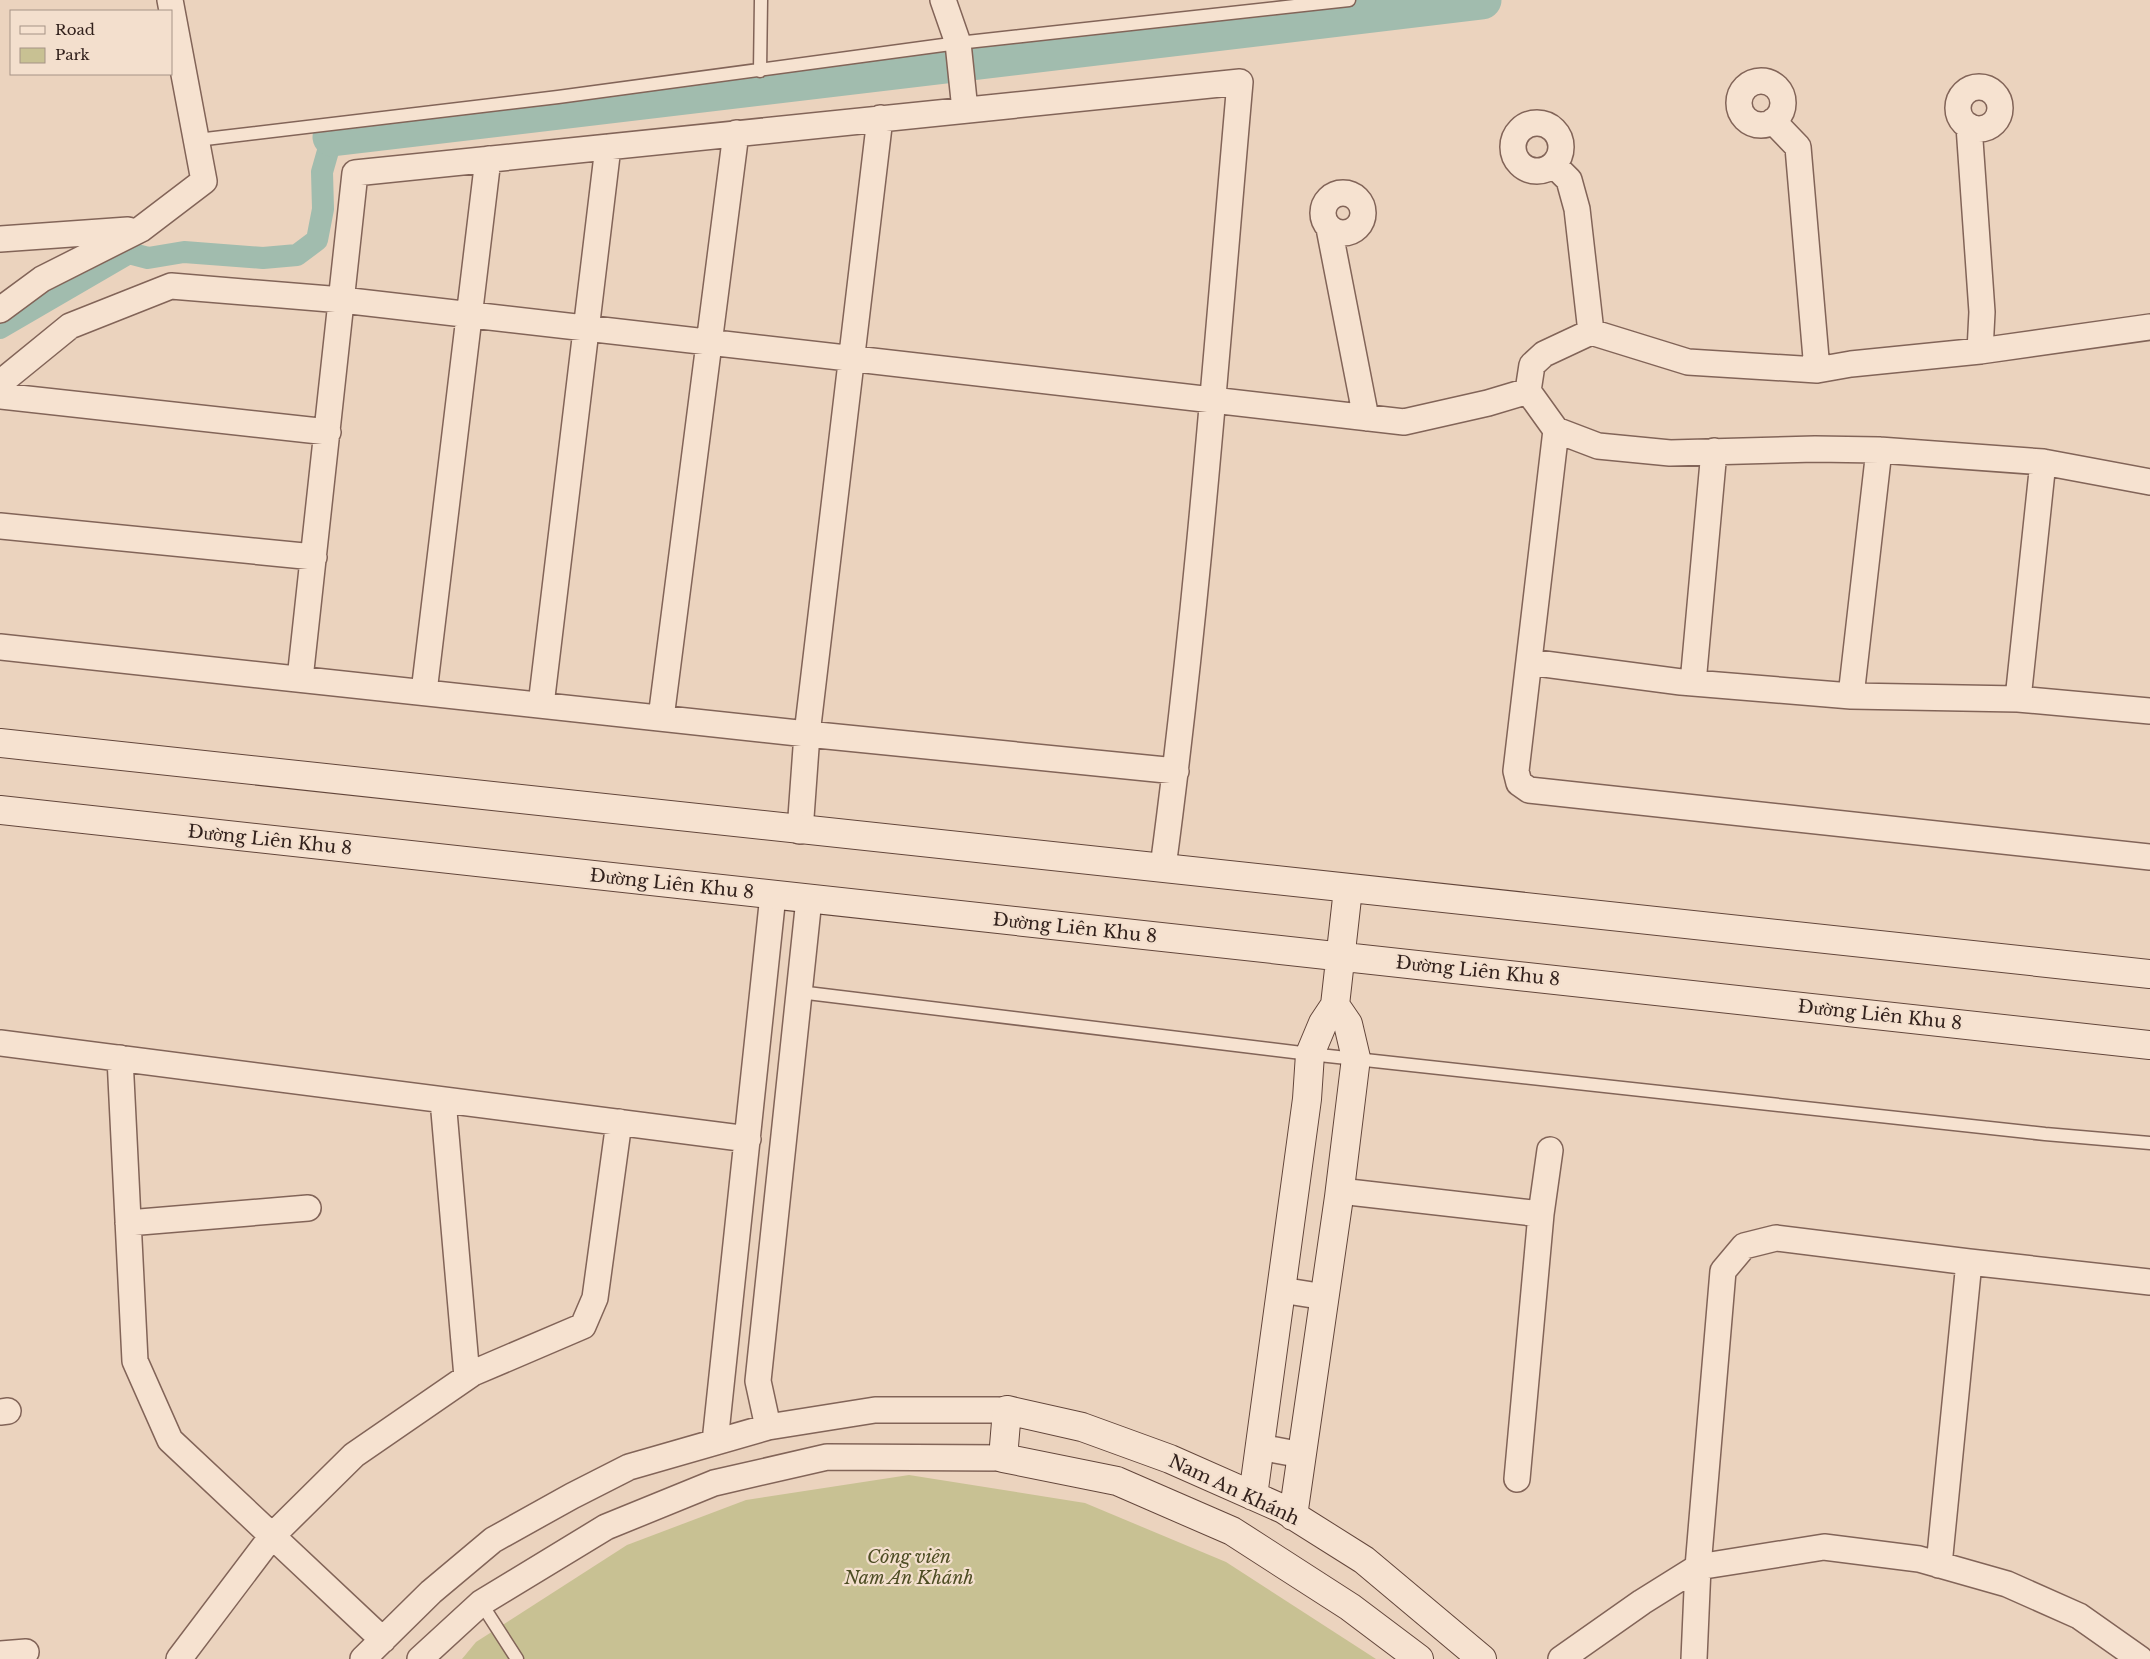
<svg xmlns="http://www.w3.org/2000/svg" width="2150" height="1659" viewBox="0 0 2150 1659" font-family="'Libre Baskerville',serif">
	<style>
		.green { fill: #c8c193 }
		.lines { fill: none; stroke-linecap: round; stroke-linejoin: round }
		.canal { stroke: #a1bcae; stroke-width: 22 }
		.river { stroke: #a1bcae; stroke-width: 39 }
		.lane-casing { stroke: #826458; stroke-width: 15 }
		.street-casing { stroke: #826458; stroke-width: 28 }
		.secondary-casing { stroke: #63463b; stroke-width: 30 }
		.lane { stroke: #f6e2d0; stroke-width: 12 }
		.street { stroke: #f6e2d0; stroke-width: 25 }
		.secondary { stroke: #f6e2d0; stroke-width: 28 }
		.labels { text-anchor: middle; stroke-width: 4.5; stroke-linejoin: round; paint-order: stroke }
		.street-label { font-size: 18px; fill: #32211c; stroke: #f3dfcd }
		.park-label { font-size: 18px; font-style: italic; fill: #4d4d23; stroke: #f3dfcd }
	</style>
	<rect width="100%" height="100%" fill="#ebd3be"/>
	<path class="green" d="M909,1475L1085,1503L1226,1562L1376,1659H462L476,1642L627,1545L746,1500Z"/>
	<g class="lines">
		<path class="canal" d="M0,328L129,253L148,258L184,252L263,258L297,255L317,240L323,209L322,172L332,137"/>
		<path class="river" d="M332,137L1482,0"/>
		<g class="lane-casing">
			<path id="lane" d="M760,71L761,0
				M197,140L558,97L958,43L1349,0
				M799,992L1310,1054L2045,1134L2150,1143
				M481,1603L517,1659"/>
		</g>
		<g class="street-casing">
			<path id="street" d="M943,0L958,43L965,110
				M1739 103a22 22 0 1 1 44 0a22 22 0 1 1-44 0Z
				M1958 108a21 21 0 1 1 42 0a21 21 0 1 1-42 0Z
				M1773,121L1798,147L1817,370
				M1513 147a24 24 0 1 1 48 0a24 24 0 1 1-48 0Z
				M1969,126L1982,312L1980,351
				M1554,165L1569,180L1577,209L1591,332
				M1323 213a20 20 0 1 1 40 0a20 20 0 1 1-40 0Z
				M1329,228L1366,418
				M0,239L128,230
				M0,310L42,279L141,229L204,181L170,0
				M2150,327L1980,351L1851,364L1817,370L1688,362L1591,332L1544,354L1532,365L1528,391L1556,430L1598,446L1670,453L1815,449L1879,450L2043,462L2150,482
				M0,383L70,326L171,286L342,300L1404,422L1488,403L1528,391
				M0,396L328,432
				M1556,430L1516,771L1519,783L1529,790L2150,857
				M0,526L314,557
				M0,647L807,734L1176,771
				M1529,662L1681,682L1851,696L2018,699L2150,711
				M300,679L355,173L1240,82C1217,344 1198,606 1163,867
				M1693,683L1714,451
				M424,692L488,159
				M1851,696L1879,450
				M2018,699L2043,462
				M541,705L608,147
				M661,718L736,133
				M800,831L807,734L880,118
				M0,1043L748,1139
				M120,1058L135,1361L170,1440L383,1640
				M443,1100L467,1377
				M1340,1191L1541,1214L1517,1479
				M1541,1214L1550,1150
				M128,1223L308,1208
				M1281,1290L1325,1297
				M0,1412L8,1411
				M768,1427L758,1381L809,899
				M715,1442L773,895
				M1259,1447L1302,1455
				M1939,1565L1969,1262
				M0,1654L26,1652
				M179,1659L272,1536L354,1455L473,1373L583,1326L595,1298L619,1122
				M363,1659L431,1592L493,1540L572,1496L629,1467L768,1427L875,1410H1007
				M420,1659L481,1603L606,1527L714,1483L827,1457L1003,1458
				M1561,1659L1642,1602L1698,1567L1824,1547L1919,1559L2007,1584L2079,1616L2140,1659
				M1694,1659L1698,1567L1723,1271L1744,1246L1776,1238L1969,1262L2150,1282"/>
		</g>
		<g class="secondary-casing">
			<path id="secondary" d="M0,743L2150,974
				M0,810L2150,1045
				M1253,1496L1307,1099L1310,1054L1323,1023L1335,1005L1348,889
				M1293,1516L1339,1197L1356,1058L1348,1024L1335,1005
				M1419,1659L1350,1607L1232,1531L1117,1481L1003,1458L1007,1410L1082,1427L1170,1459L1283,1509L1364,1560L1482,1659"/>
		</g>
		<use href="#lane" class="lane"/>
		<use href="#street" class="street"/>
		<use href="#secondary" class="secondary"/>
	</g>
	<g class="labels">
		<g class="street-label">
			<text transform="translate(270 840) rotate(6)" y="6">Đường Liên Khu 8</text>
			<text transform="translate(672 884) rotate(6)" y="6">Đường Liên Khu 8</text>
			<text transform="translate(1075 928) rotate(6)" y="6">Đường Liên Khu 8</text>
			<text transform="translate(1478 971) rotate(6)" y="6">Đường Liên Khu 8</text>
			<text transform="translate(1880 1015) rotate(6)" y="6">Đường Liên Khu 8</text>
			<text transform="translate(1234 1490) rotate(25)" y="6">Nam An Khánh</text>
		</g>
		<g class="park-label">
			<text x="909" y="1563">Công viên<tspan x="909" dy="21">Nam An Khánh</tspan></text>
		</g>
	</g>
	<rect x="10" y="10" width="162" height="65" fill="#f3dfcd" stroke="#a69386"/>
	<rect x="20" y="26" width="25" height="8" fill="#f6e2d0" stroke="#a69386"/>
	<text x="55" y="35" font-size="15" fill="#32211c">Road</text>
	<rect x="20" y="48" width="25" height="15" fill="#c8c193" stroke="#a69386"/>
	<text x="55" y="60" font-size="15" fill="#32211c">Park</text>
</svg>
